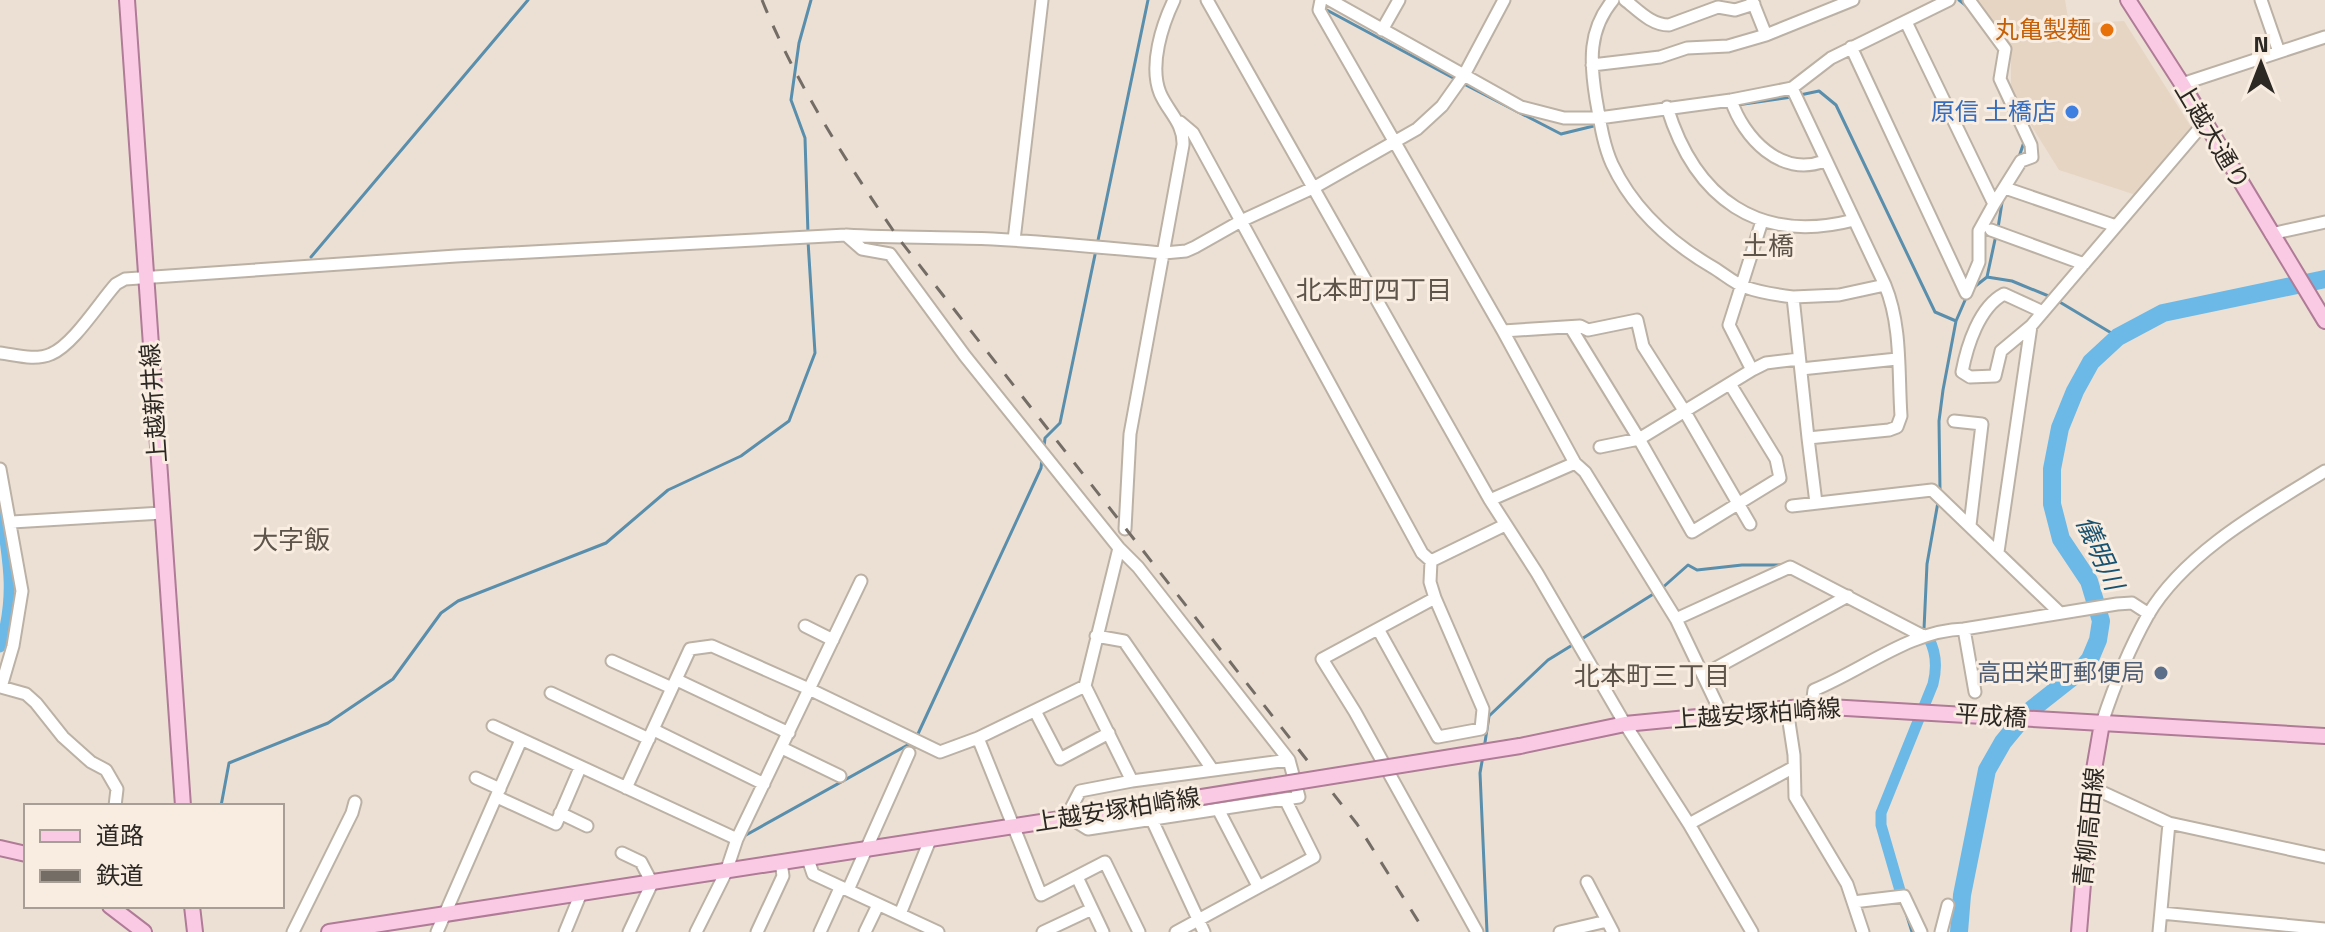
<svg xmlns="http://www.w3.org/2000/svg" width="2325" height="932" viewBox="0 0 2325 932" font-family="'Titillium Web','Noto Sans JP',sans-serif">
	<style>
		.built { fill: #e6d5c3 }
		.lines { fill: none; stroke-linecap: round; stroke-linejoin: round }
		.stream { stroke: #598eac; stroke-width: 3 }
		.canal { stroke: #6cb9e7; stroke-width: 11 }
		.river { stroke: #6cb9e7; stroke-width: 18 }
		.minor-casing { stroke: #bcb1a5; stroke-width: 15 }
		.major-casing { stroke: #af7b96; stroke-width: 18 }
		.minor { stroke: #fff; stroke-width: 11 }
		.major { stroke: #facae5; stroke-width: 14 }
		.rail { stroke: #746d66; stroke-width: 3; stroke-dasharray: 14 14; stroke-linecap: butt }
		.major-bridge-casing { stroke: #af7b96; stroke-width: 18; stroke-linecap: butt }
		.major-bridge { stroke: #facae5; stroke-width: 14 }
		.food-dot { fill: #e8710a; stroke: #f9ede1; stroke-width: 3 }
		.shop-dot { fill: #3f7fe0; stroke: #f9ede1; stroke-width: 3 }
		.service-dot { fill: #5c6f8a; stroke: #f9ede1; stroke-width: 3 }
		.labels { text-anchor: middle; stroke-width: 6; stroke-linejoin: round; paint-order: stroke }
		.food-label { font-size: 24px; fill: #c56008; stroke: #f9ede1; text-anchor: end }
		.shop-label { font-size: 24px; fill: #366cbe; stroke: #f9ede1; text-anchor: end }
		.street-label { font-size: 24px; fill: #2c2824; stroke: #f9ede1 }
		.service-label { font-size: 24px; fill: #4e5e75; stroke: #f9ede1; text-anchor: end }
		.neighbourhood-label { font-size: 26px; fill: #5e544a; stroke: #f9ede1 }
		.water-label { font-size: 26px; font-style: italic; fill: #175271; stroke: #f9ede1 }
	</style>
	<rect width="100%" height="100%" fill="#ece0d4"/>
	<path class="built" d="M1973,0H2065L2069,24L2124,21L2193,130L2136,195L2059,170L2011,93V48Z"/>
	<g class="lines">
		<path class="stream" d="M1959,0L1968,7
			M1323,8L1457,80
			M1464,84L1561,134L1610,122
			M1800,95L1819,91L1836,105L1935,312L1956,321
			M1737,105L1792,97
			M1713,108L1729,106
			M2019,157L2024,142
			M1998,228L2003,196
			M808,234L805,138L791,100L799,43L811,0
			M311,257L528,0
			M1987,277L2012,281L2051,297
			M1973,288L1987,277L1996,235
			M2058,301L2118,337
			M1044,447L1045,438L1060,423L1148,0
			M1940,491L1939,421L1943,390L1956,321L1966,298
			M1661,589L1688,565L1697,570L1742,565H1783
			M1915,627L1924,629
			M1924,629L1927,564L1938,502
			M1580,640L1655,593
			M917,736L1041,468L1042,459
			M1484,749L1489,716L1548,660L1574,644
			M1483,756L1480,773L1487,932
			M221,806L229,763L328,723L393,679L441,613L458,601L606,543L668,490L741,456L789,421L815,353L808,241
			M746,835L913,742
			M1906,913L1912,932"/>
		<path class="canal" d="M0,507C8,560 16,594 0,647
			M1901,894L1881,825V813L1933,684C1937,668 1937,654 1929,639"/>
		<path class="river" d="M1959,932L1962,895L1987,770L2003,742L2027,713L2079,672L2090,659L2098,640L2101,621L2089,581L2061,539L2052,504V469L2060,428L2075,391L2091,362L2118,337L2163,313L2325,279"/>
		<g class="minor-casing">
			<path id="minor" d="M1207,0L1490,500L1537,573L1625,724L1689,824L1752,932
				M1321,0L1319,10L1503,331L1575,463L1585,472L1676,619L1721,713
				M1330,0L1521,107L1564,118H1599L1731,100L1792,88L1831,58L1949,0
				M1613,0C1588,30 1590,62 1596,99C1600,121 1603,144 1612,164C1634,211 1671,243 1714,268C1724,274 1734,283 1745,287C1761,293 1777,295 1793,297
				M1625,0C1638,10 1651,25 1669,25L1718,7L1735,10L1754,4
				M1752,0L1766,35L1853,0
				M1969,0L2005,49L2000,79L2031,145L2032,157L2021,161L1994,204
				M2261,0L2279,52
				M1906,22L1994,204L1979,231V262L1966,293
				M1382,30L1399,0
				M1851,47L1966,293
				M1592,65L1660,57L1687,48L1728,46L1766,35
				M2182,84L2325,37
				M1792,88L1885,285C1902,326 1898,373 1901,416L1897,427L1889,430L1808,438L1793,297L1839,295L1885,285
				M1731,100C1743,137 1781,178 1824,161
				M1667,107C1695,198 1758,245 1854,220
				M1180,122L1193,133L1422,553L1431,561
				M2005,188L2116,226
				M1762,221L1729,325L1752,370L1766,363L1799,359
				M1991,230L2084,264
				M2271,234L2325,222
				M846,235L862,249L890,254L965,356L1119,548L1138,567L1289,760L1132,781L1080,791L1067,816L1088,829L1285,799L1314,857L1176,932
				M1014,240L1042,0
				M2031,326L2001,351L1995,376L1970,377L1962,372C1967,346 1979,307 2004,294L2043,312
				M1571,328L1639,439L1692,532L1780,478L1776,459L1730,384
				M1503,331L1580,326L1588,330L1637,320L1643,346L1685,412L1750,524
				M0,353C16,355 35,361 51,354C73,345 99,303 116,284L125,279L456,256L846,235C895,238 944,237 993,239C1050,242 1107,248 1164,253L1186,251L1195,247L1241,221L1315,187L1417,129L1442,106L1464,75L1504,0
				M1801,369L1897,359
				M1954,421L1982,424L1970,525
				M1808,438L1816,503
				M1600,447L1639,439L1752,370
				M0,469L22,591L13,646L1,687L26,694L36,703L63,737L91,762L106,770L117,789L115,806
				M1490,500L1575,463
				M1792,506L1932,490L2060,613
				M12,522L162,513
				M1125,529L1130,434L1183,145C1184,123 1168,112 1160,93C1149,65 1162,25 1174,0
				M1119,548L1085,686L1132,781
				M1998,552L2031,326L2204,123
				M1676,619L1790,567L1923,636
				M805,626L833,640
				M1378,629L1438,737L1481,729L1483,709L1435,598
				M1964,629L1975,692
				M1096,636L1124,641L1212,769
				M612,661L672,688
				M1703,675L1848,596
				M677,680L789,733
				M551,693L649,739
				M1812,706L1814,690C1863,670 1911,630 1964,629L2117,604L2132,603L2149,614
				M1787,709L1794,755L1795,797L1847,884L1863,932
				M1035,711L1060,759L1109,733
				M2102,723C2114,686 2129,649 2148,615C2185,552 2265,508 2325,471
				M493,726L737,839
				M654,730L764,784
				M978,738L1041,895L1105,862L1139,932
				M782,748L840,776
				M476,778L500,789
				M2091,787L2169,823L2325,857
				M626,788L690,649L712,646L809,689L940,752L978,738L1085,686
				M497,797L556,824L580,768
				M1285,799L1299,797L1289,760
				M1219,811L1258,886
				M560,813L587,826
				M1152,820L1204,932
				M1689,824L1794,767
				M622,853L641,862L652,883L629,932
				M808,859L813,874L938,932
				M1077,877L1103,932
				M1587,882L1613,932
				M848,890L909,753
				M1853,902L1904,896L1921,932
				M2161,913L2325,929
				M900,914L930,840
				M293,932L352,813L355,802
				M437,932L521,740
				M565,932L581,893
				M696,932L726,872L737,839L861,581
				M757,932L783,876L781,862
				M820,932L840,888
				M865,932L878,905
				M1043,932L1092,909
				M1477,932L1355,712L1322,659L1435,598L1430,582L1431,561L1505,525
				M1560,932L1607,921
				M1941,932L1948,905
				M2159,932L2169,823"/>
		</g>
		<g class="major-casing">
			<path id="major" d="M127,0L183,806
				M2128,0L2182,84L2325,321
				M1520,746L1625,724L1812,706L2325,736
				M0,848L26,854
				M110,906L144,932
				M192,906L195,932
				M329,932L1183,800
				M2079,932L2091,787L2102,723"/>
		</g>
		<use href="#minor" class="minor"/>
		<use href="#major" class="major"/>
		<path class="rail" d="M762,0C797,86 847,163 899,239L1357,824L1425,932"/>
		<g class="major-bridge-casing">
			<path id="major-bridge" d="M1183,800L1520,746"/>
		</g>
		<use href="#major-bridge" class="major-bridge"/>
	</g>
	<circle class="food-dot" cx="2107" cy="30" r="8"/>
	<circle class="shop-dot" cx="2072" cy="112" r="8"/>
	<circle class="service-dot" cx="2161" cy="673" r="8"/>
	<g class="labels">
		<g class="food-label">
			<text x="2091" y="38">丸亀製麺</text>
		</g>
		<g class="shop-label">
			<text x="2056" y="120">原信 土橋店</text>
		</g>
		<g class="street-label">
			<text transform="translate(2212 136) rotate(59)" y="8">上越大通り</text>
			<text transform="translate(154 403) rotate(-94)" y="8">上越新井線</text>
			<text transform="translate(1757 714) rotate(-4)" y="8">上越安塚柏崎線</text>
			<text transform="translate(1991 716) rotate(4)" y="8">平成橋</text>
			<text transform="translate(1117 810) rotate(-9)" y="8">上越安塚柏崎線</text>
			<text transform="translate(2089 827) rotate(-84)" y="8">青柳高田線</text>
		</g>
		<g class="service-label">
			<text x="2145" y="681">高田栄町郵便局</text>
		</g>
		<g class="neighbourhood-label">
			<text x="1768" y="255">土橋</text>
			<text x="1374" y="299">北本町四丁目</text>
			<text x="291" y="549">大字飯</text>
			<text x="1652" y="685">北本町三丁目</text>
		</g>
		<g class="water-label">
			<text transform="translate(2100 553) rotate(66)" y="9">儀明川</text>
		</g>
	</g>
	<rect x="24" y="804" width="260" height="104" fill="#f9ede1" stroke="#a79e95" stroke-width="2"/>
	<rect x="40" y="830" width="40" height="12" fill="#facae5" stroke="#a79e95" stroke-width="2"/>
	<text x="96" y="844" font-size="24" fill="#2c2824">道路</text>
	<rect x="40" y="870" width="40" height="12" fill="#746d66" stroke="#a79e95" stroke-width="2"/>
	<text x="96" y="884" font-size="24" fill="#2c2824">鉄道</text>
	<g transform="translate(2261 64)" stroke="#f9ede1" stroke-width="6" paint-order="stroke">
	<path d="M0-6L14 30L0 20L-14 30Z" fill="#2c2824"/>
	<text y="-12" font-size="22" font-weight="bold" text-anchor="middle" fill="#2c2824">N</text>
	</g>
</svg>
